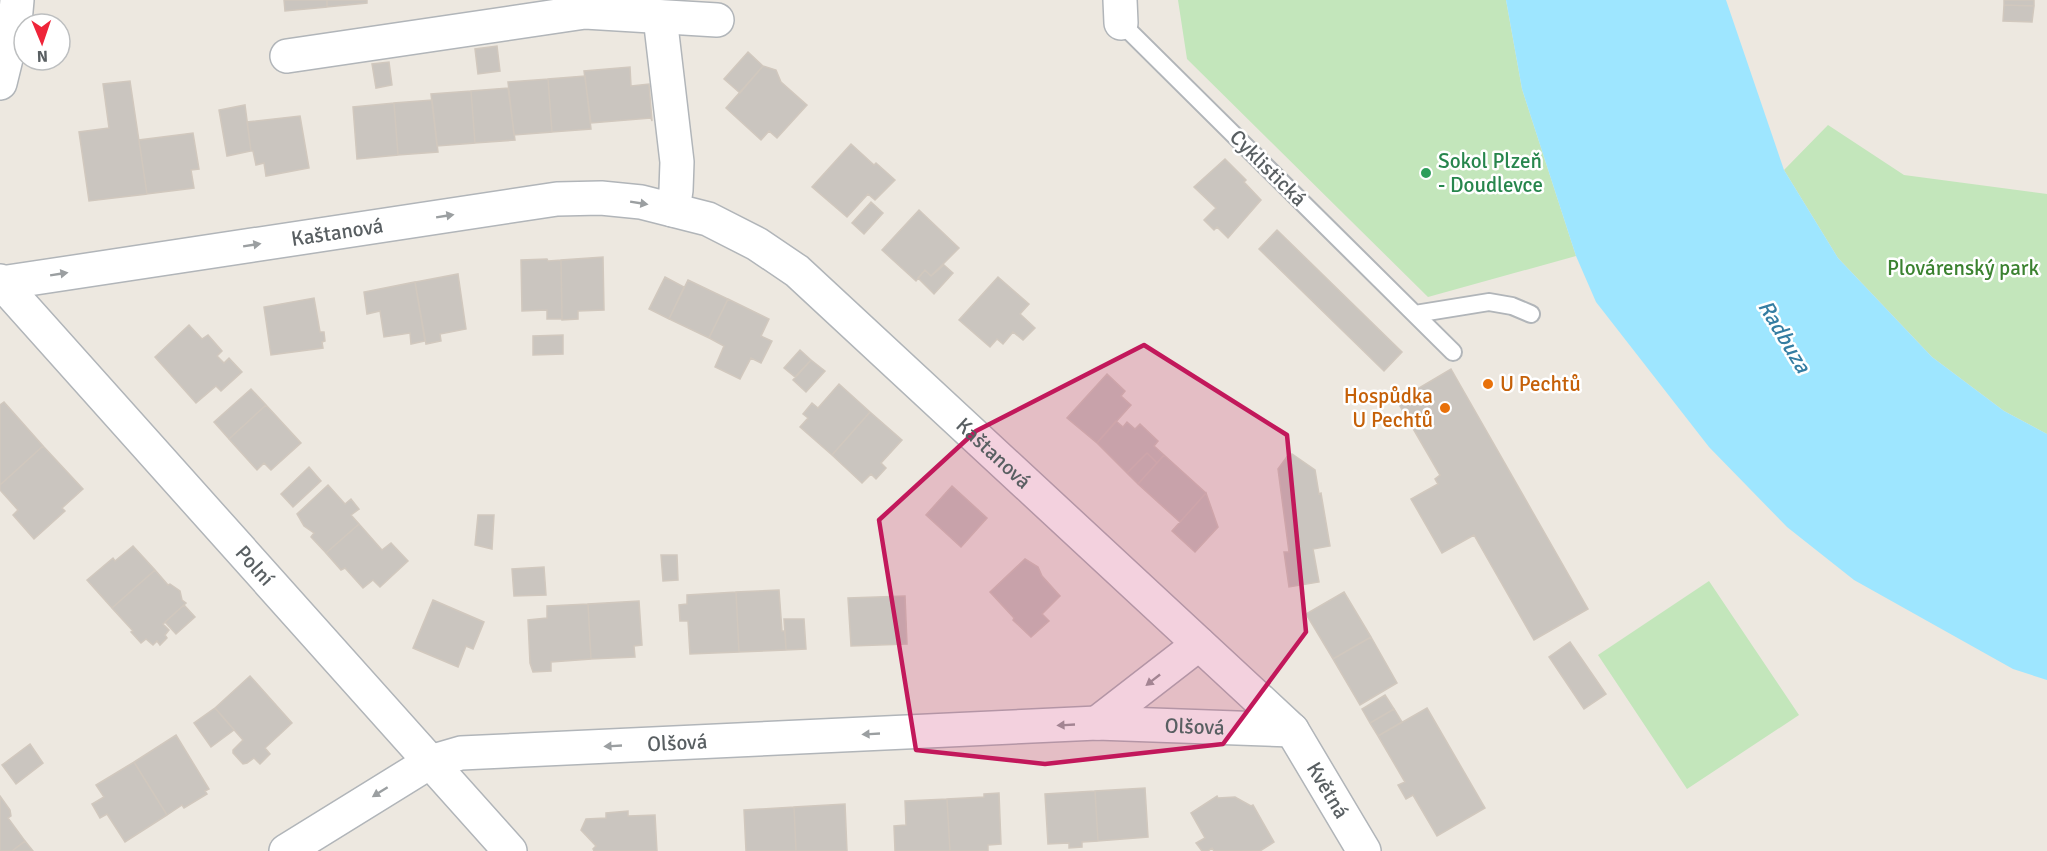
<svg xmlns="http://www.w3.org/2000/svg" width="2047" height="851" viewBox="0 0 2047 851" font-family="Signika,sans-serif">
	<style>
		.green { fill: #c3e6bb }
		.water { fill: #9ee6ff }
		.building { fill: #cac5bf; stroke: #d1c8be; stroke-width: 1.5 }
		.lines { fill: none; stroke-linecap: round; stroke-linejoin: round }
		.lane-casing { stroke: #b1b5b9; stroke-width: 20 }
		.street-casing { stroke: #b1b5b9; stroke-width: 36 }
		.lane { stroke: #fff; stroke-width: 16 }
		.street { stroke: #fff; stroke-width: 33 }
		.oneway { fill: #9b9fa1 }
		.marked { fill: #c2185b; fill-opacity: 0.2; stroke: #c2185b; stroke-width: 4.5; stroke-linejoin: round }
		.leisure-dot { fill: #2e9e5b; stroke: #fff; stroke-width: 2 }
		.food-dot { fill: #e8710a; stroke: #fff; stroke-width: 2 }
		.labels { text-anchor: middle; stroke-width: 5; stroke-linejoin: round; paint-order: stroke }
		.leisure-label { font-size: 21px; fill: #27864d; stroke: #fff; text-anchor: start }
		.street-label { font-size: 21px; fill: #595f62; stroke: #fff }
		.park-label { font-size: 21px; fill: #3b8230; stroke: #fff }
		.food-label { font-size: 21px; fill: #c56008; stroke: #fff; text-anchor: start }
		.water-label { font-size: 22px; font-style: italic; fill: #347da2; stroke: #fff }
	</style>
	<rect width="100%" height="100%" fill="#ede8e0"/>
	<path class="green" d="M1178,0H1506L1522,89L1576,256L1428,297L1187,59Z
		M1828,125L1904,175L2047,194V434L2004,411L1932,357L1838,258L1784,170Z
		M1709,581L1799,715L1687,789L1598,655Z"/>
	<path class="water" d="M1506,0H1726L1784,170L1838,258L1932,357L2004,411L2047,434V680L2013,669L1854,580L1787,527L1709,447L1596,302L1576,256L1522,89Z"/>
	<path class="building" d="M284,0H327V7L285,11Z
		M327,0H367V3L327,7Z
		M2004,0H2034V6L2004,5Z
		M2004,5L2034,6L2032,22L2003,21Z
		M497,46L500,71L478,74L475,49Z
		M748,52L763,66L740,93L724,79Z
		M389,62L392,85L376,88L372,64Z
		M763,66L776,70L781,82L807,105L777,138L769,131L761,140L726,108Z
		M630,67L631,86L649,84L652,121L651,118L591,123L584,71Z
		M585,76L591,129L552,132L548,79Z
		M548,79L552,132L514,135L508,82Z
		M130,81L147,194L89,201L79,132L109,128L103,84Z
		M508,88L515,140L475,143L471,91Z
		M471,91L475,143L437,146L431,94Z
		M432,100L438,152L398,155L394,103Z
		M394,103L398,155L357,159L353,107Z
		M245,105L251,151L227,156L219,110Z
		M300,116L309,168L266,176L264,163L256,165L253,151H251L247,122Z
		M193,133L199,169L191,170L194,188L147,194L139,140Z
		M851,144L874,165L876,163L895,180L875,200L868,194L847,217L812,187Z
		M1225,159L1246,180L1244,182L1261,200L1228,238L1217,227L1214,230L1204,220L1216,208L1194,187Z
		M871,202L883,213L864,234L852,223Z
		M919,210L959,248L931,276L925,270L916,281L882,250Z
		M1277,230L1402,352L1384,371L1259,249Z
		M603,257L604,310L578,311V319L562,320L561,260Z
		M547,259L548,261L561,260L562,319H547V310L522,311L521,260Z
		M944,265L953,273L934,294L918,278L925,270L931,276Z
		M458,274L466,329L440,334L441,341L426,344L415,282Z
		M665,277L684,287L669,319L649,309Z
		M998,277L1029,304L1020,314L1035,328L1023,340L1013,332L1003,344L997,339L990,347L959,320Z
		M688,280L728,299L709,338L669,319Z
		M415,282L425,341L411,344L410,333L384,337L380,311L367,314L364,292Z
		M314,298L320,332H324L325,341L322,342L323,348L271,355L264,307Z
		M728,299L769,319L761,336L772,341L761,363L751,358L740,379L715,367L724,346L709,338Z
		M189,325L202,339L208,335L222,351L217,356L224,363L229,358L242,372L221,391L216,386L196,403L155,357Z
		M563,335V354L533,355V336Z
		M800,350L811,360L795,377L784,368Z
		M811,360L825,371L806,392L793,380Z
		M1451,369L1588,609L1534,640L1474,535L1442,553L1411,499L1438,484L1435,479L1440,475L1397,401Z
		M1107,374L1125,391L1121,396L1131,405L1097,443L1067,418Z
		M839,384L870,412L832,455L800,427L808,418L803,414L812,403L818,408Z
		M251,389L266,405L229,439L214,422Z
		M4,402L43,446L0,485V405Z
		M266,405L301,443L271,470L264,463L257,470L229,439Z
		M870,412L902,440L881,463L886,468L876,479L871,474L862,483L832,455Z
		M1116,421L1123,427L1127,422L1135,429L1140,424L1158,441L1154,446L1164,455L1157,463L1147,453L1127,473L1097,443Z
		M43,446L83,489L62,508L65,511L34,539L13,515L18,510L0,490V485Z
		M1147,453L1157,463L1138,484L1127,473Z
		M1289,454H1292L1315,470L1319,494L1321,493L1330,546L1313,549L1319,582L1289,587L1284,552H1289L1278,469Z
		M1164,455L1206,493L1180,522L1138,484Z
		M309,467L321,481L293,507L281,494Z
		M328,485L345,504L351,499L359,509L351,515L359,524L326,553L311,537L314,533L304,526L297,514Z
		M952,486L987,518L961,547L926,515Z
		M1206,493L1218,527L1195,552L1172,531Z
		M478,515H494L492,549L475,545Z
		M359,524L382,550L391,543L408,561L380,587L373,580L363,588L345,568L341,570L326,553Z
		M133,546L155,570L112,608L87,580L113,558L115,561Z
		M661,555H677L678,580L663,581Z
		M1025,559L1038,567L1042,576L1060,596L1042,614L1049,621L1031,637L1013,620L1014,618L990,592Z
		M544,567L546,595L514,596L512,569Z
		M155,570L168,585L170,584L180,591L182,600L186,603L163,624L169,630L165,635L167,638L160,645L157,641L153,645L146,639L141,643L131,632L133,631L112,608Z
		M779,590L782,631H785L786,650L739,652L736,592Z
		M736,592L739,652L690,654L688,621H680L679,605L687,604V595Z
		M1344,592L1371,637L1333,659L1306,614Z
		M905,596L907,644L851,646L848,598Z
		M433,600L484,622L473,649L466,646L458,667L413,648Z
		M639,601L642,645L634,646L635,657L591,659L588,604Z
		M588,604L591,659L551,662V671L533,672L530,663L528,620L547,618V606Z
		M184,605L195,617L176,634L165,622Z
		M784,619H804L806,649L786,650Z
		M1371,637L1397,683L1360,705L1333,659Z
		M1570,642L1606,694L1584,709L1549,657Z
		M250,676L292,723L265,748L270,754L260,764L254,758L247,763L243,764L233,753V750L243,740L215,708Z
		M1385,695L1394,709L1370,723L1362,709Z
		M215,708L234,730L211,747L194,723Z
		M1427,708L1485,808L1437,836L1413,795L1406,799L1398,785L1405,782L1378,736Z
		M1394,709L1402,722L1378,736L1370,723Z
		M176,735L209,789L205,791L207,794L184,808L182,805L167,815L134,762Z
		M30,744L43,763L16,784L2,765Z
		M134,762L167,815L125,842L107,814L100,818L92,804L104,797L96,785Z
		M1145,788L1148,837L1098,841L1095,791Z
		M1095,791L1098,841L1082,842V847L1069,848V843L1048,844L1045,794Z
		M999,793L1001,844L988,845V851H950L947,799L984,797V794Z
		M0,796L10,810L11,816L8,818L25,841L12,851H0Z
		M1217,796L1218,798L1235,797L1251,806L1253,805L1274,842L1260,851H1214L1212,848L1208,851H1202L1196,843L1205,838L1191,813Z
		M947,799L950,851H895L894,826L906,825L905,801Z
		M845,804L847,851H796L794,807Z
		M794,807L796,851H746L744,810Z
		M628,811V816L655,815L657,851H594L593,849L596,846L581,830L586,819L606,818V813Z
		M25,841L33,851H12Z"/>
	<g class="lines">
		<g class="lane-casing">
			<path id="lane" d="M1121,23L1453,352
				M1415,314L1489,302L1512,306L1531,314"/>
		</g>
		<g class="street-casing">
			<g id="street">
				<path d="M1120,0L1121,23"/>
				<path d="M660,17L677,162L676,190L673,210"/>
				<path d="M287,56L585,12L717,20"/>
				<path d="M0,83L15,22L17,0"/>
				<path id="s1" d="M0,281L510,851"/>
				<path id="s2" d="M2,283L557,199L601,198L641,202L708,219L757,244L797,271L1292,730L1364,851"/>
				<path d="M1097,723L1199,644"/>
				<path id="s3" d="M286,851L430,762L461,753L1097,723L1292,730"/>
			</g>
		</g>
		<use href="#lane" class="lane"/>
		<use href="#street" class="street"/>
	</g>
	<defs><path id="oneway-solid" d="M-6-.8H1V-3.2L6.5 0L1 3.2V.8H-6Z" transform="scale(1.5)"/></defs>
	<g class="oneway">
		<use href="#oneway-solid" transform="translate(639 203) rotate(9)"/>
		<use href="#oneway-solid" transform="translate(445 216) rotate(-9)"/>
		<use href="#oneway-solid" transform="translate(252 245) rotate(-9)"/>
		<use href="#oneway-solid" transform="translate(59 274) rotate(-9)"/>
		<use href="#oneway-solid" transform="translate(1153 680) rotate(142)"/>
		<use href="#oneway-solid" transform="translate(1066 725) rotate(177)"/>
		<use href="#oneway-solid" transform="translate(871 734) rotate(177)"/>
		<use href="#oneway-solid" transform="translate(613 746) rotate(177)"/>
		<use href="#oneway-solid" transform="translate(380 792) rotate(148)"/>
	</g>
	<path class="marked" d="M1144,345L1287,435L1306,632L1223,744L1045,764L916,750L879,520L976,431Z"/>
	<circle class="leisure-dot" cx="1426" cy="173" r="6"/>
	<g class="food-dot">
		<circle cx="1488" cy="384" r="6"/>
		<circle cx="1445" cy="408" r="6"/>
	</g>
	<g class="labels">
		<g class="leisure-label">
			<text x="1438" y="168">Sokol Plzeň<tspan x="1438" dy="24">- Doudlevce</tspan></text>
		</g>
		<g class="street-label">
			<text transform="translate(1268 168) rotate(45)" y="7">Cyklistická</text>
			<text dy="7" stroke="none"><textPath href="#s2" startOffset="339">Kaštanová</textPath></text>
			<text dy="7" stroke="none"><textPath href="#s2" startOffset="1086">Kaštanová</textPath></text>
			<text dy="7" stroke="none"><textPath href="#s1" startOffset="382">Polní</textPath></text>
			<text dy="7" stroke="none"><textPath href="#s3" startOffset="936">Olšová</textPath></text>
			<text dy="7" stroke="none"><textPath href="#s3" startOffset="418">Olšová</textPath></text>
			<text dy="7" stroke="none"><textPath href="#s2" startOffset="1563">Květná</textPath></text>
		</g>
		<g class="park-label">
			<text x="1963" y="275">Plovárenský park</text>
		</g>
		<g class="food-label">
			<text x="1500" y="391">U Pechtů</text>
			<text x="1433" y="403" text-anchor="end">Hospůdka<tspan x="1433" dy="24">U Pechtů</tspan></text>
		</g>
		<g class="water-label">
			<text transform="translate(1785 336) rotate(59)" y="8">Radbuza</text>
		</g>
	</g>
	<g transform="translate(42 42) rotate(178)"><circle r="28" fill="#ffffff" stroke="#bdbfc0" stroke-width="1.5"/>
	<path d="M0-4.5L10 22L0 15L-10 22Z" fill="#ef2439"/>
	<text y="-9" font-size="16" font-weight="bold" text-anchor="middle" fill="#595f62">N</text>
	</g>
</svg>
